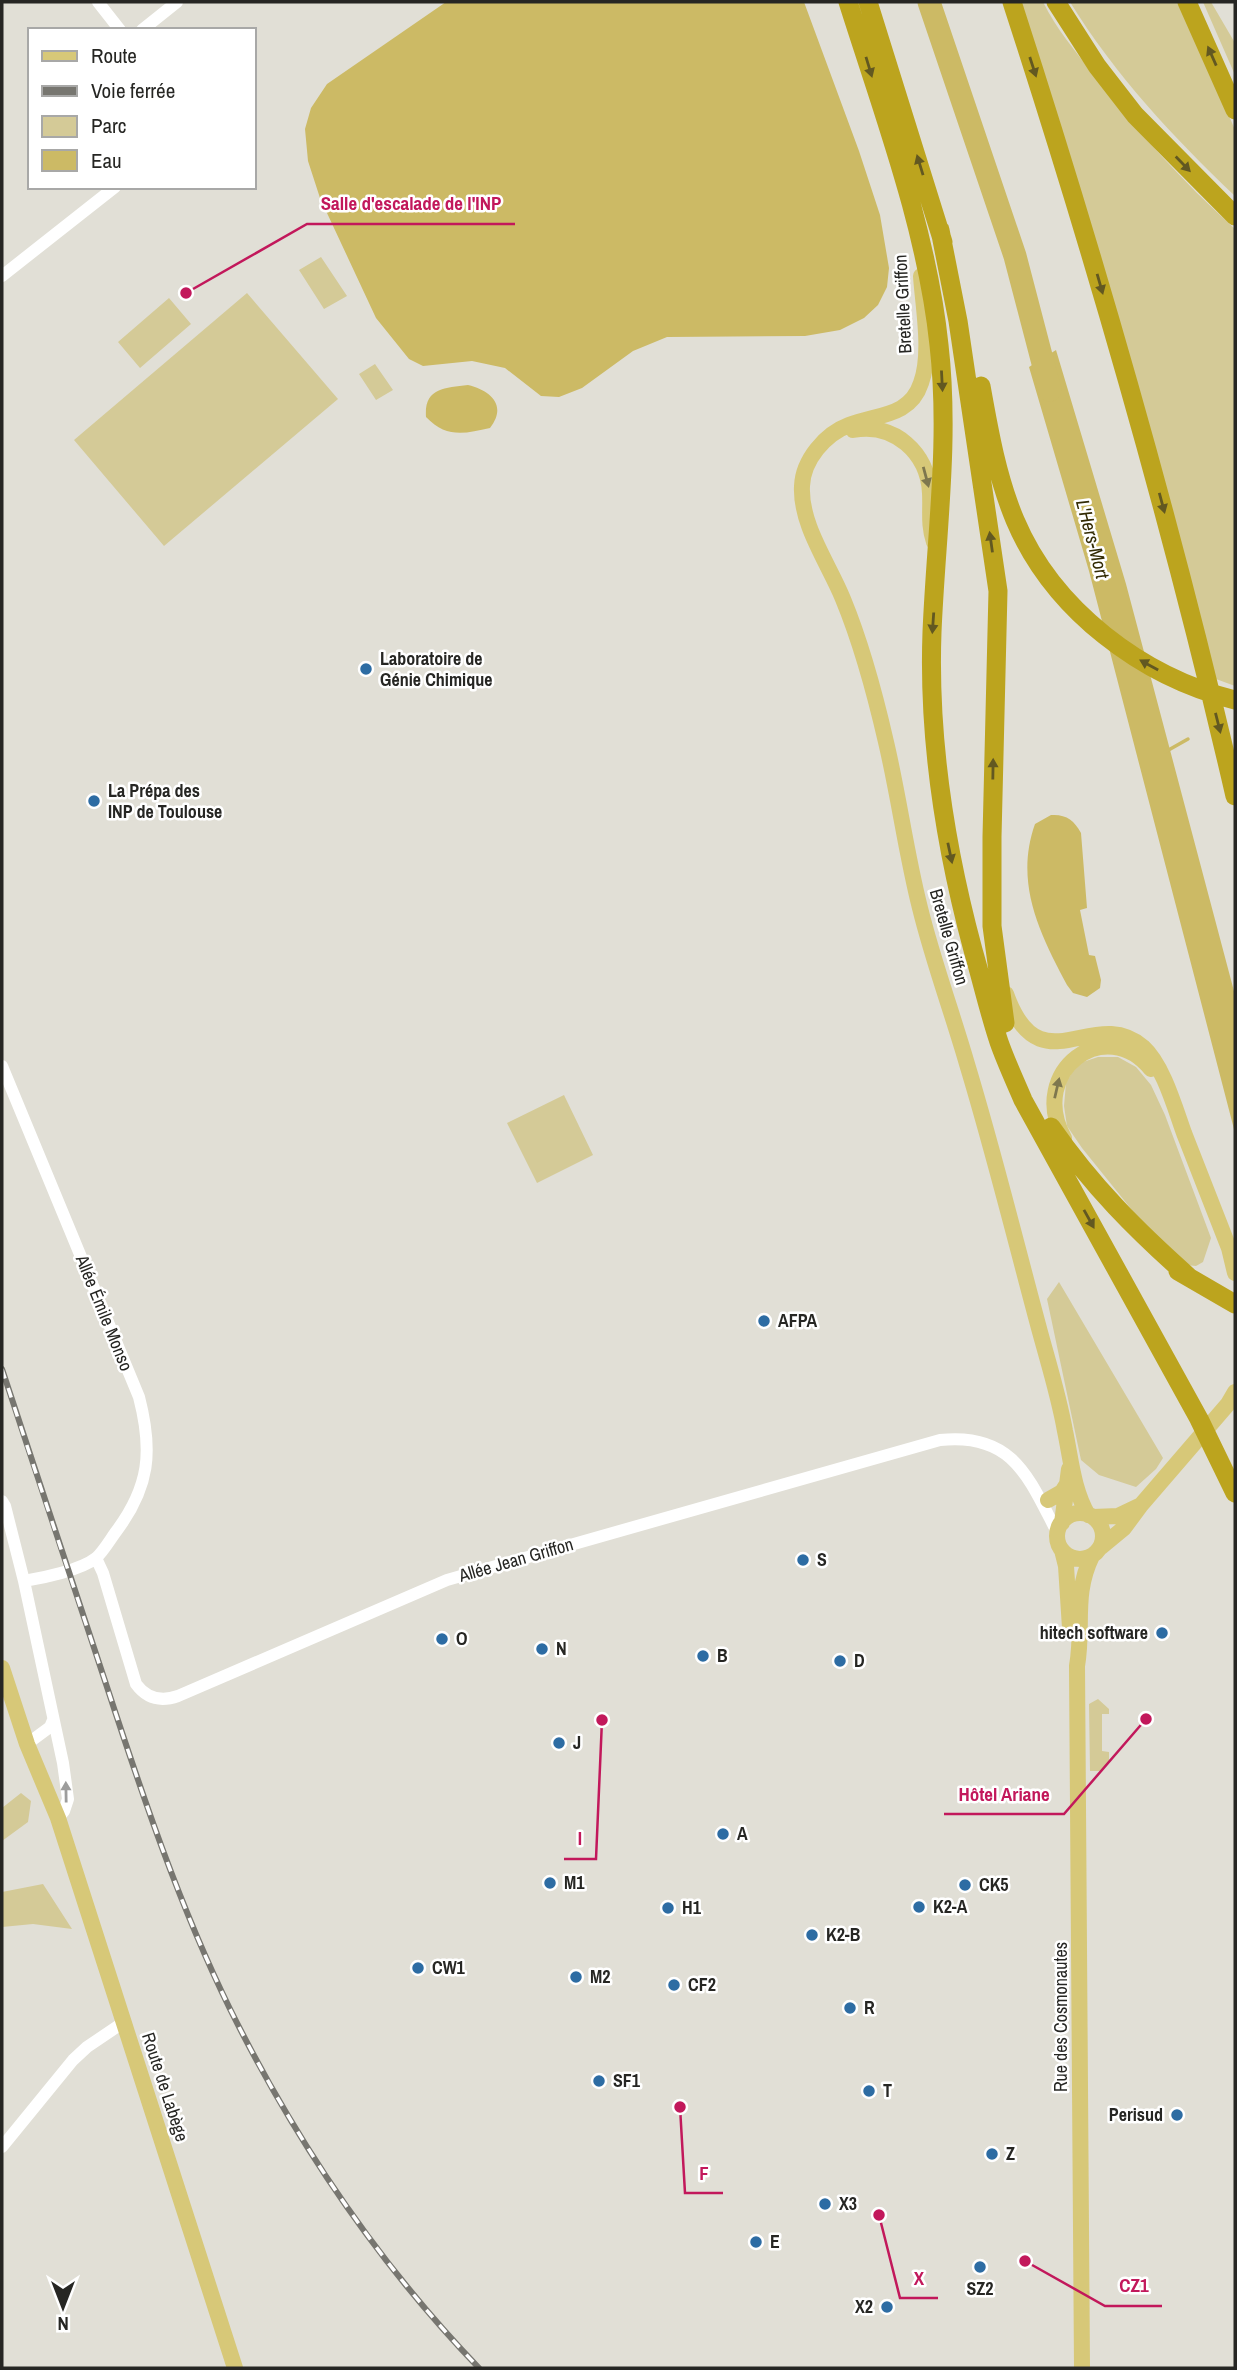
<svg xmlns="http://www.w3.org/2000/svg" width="1237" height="2370" viewBox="0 0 1237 2370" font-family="'Archivo Narrow',sans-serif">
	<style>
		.green { fill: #d4ca97 }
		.water { fill: #ccba65 }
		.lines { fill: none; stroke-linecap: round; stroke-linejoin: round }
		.stream { stroke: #ccba65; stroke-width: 3.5 }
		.river { stroke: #ccba65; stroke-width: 23 }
		.minor { stroke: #fff; stroke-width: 12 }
		.major { stroke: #d7c878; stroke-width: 16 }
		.highway { stroke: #bca41e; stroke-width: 19 }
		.rail-casing { stroke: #777670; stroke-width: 6 }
		.rail { stroke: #fff; stroke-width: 3.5; stroke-dasharray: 10; stroke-linecap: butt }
		.oneway { fill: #625821 }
		.oneway2 { fill: #7e774e }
		.oneway3 { fill: #9d9d9c }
		.poi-dot { fill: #2d6ca3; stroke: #fff; stroke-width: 2.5 }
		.labels { text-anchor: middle; stroke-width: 5; stroke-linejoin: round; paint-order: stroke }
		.street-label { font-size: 18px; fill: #262623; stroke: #fff }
		.poi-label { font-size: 18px; font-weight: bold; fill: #262623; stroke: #fff; text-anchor: start }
		.water-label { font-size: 19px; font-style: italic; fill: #332b04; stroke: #fff }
		.leader { fill: none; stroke: #c2185b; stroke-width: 2.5 }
		.callout-dot { fill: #c2185b; stroke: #fff; stroke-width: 2.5 }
		.callout-label { font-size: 19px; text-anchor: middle; font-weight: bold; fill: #c2185b; stroke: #fff; stroke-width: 5; stroke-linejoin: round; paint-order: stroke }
	</style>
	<rect width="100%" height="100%" fill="#e1dfd6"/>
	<path class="green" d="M1021,2H1043C1057,30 1074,49 1092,73C1136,130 1182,181 1235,229V686L1216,679Z
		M1070,2H1181L1235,130V196C1173,137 1115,75 1070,2Z
		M1203,2H1211L1235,43V75Z
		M321,257L347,296L324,309L299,270Z
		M247,293L338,399L164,546L74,440Z
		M169,298L191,324L140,368L118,342Z
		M375,364L393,390L376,400L359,374Z
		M1098,1057H1118L1136,1067L1151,1085L1165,1115L1211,1238L1203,1262L1196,1266L1186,1265L1136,1215L1082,1148L1067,1126L1064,1106L1066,1083L1077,1064Z
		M564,1095L593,1155L537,1183L507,1123Z
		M1059,1282L1163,1458L1156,1469L1136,1487L1099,1475L1081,1460L1047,1299Z
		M1098,1699L1109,1709V1714H1102V1751L1109,1752V1761L1102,1771H1090L1089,1704Z
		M21,1793L31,1801L28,1822L2,1841V1808Z
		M43,1884L72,1929L33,1924L2,1927V1892Z"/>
	<path class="water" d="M446,2H804L859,151L880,215L889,268L887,287L878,305L864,318L840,330L805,336L667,337L633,351L582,388L559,397L541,396L505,368L472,361L423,366L409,359L376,318L320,198L308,161L305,129L311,108L327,84Z
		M1056,350L1126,584L1235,995V1133L1089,571L1029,367Z
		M468,385C492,391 507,406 490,428C464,434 446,438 426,417C424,388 444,388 468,385Z
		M1051,815C1066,814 1074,820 1081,833L1087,908L1080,910L1089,955L1095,956L1101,980L1100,988L1087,997L1073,993L1067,985C1040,934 1014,883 1035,824Z"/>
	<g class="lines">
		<path class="stream" d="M1165,752L1188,739"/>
		<path class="river" d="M929,2L1015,256L1050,390"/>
		<path class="minor" d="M98,2L120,30
			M142,30L177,2
			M2,276L115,187
			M2,1066L139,1397C153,1451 150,1487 115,1533C110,1540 103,1552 96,1558C81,1570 43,1578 24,1581
			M2,1501L5,1506L24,1581L63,1763L68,1799L64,1811L58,1818
			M96,1558L103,1573L136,1684C147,1699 161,1702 178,1696L447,1580L940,1440C1014,1432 1029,1479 1058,1534
			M27,1744L50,1727L53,1720
			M2,2147L73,2060L87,2047L124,2022"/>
		<path class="major" d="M921,276C923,307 932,353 921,383C910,417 877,414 849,425C825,434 803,460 802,486C800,525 829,564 843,599C862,645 875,694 886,742C899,797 906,853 920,908C933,961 952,1012 967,1064C994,1153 1016,1243 1040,1332C1049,1365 1059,1397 1065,1431C1071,1459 1073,1489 1088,1515
			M853,430C894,422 928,453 930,493C931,510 928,525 934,542
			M1006,994C1040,1089 1093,1004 1143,1047C1163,1065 1175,1108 1184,1133C1199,1171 1214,1209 1229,1248L1235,1273
			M1064,1138C1027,1071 1106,1013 1151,1069
			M1048,1500L1062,1492L1067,1484
			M1057 1536a23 23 0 1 1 46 0a23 23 0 1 1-46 0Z
			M1093,1517L1118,1516L1139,1506
			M1062,1523L1069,1469
			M1101,1547L1124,1528L1141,1505L1228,1404L1235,1392
			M1062,1550L1066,1566L1070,1628
			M2,1668L27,1744L58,1818L235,2368
			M1082,2368L1077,1666C1084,1626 1073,1595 1092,1556"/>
		<path class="highway" d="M848,2C883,113 927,229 939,345C950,441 936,536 932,632C928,741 945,846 973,950C982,981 989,1012 999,1042C1006,1062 1015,1081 1023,1100L1199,1419L1235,1493
			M868,2L943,242
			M1012,2C1097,264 1173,528 1235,796
			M1056,2L1097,66L1135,115L1235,216
			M1187,2L1235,110
			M940,230L958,321L998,591L992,837V926L1005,1023
			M981,386C989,431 997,477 1015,520C1053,610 1142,677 1235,700
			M1051,1127C1092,1186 1136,1230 1190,1278
			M1178,1271L1235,1304"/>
		<g class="rail-casing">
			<path id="rail" d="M2,1369C36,1474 71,1579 106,1684C142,1794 179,1905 230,2009C295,2140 378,2263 479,2368"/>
		</g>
		<use href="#rail" class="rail"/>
	</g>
	<defs><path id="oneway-solid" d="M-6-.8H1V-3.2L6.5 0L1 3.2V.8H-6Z" transform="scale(1.75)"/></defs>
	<g class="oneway">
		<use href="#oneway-solid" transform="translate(1212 56) rotate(-114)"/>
		<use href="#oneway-solid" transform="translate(869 67) rotate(73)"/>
		<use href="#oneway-solid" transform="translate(1033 67) rotate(72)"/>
		<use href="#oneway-solid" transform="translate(1183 164) rotate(46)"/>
		<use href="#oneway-solid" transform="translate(920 165) rotate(-107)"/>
		<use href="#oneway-solid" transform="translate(1100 284) rotate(74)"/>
		<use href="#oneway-solid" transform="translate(942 381) rotate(87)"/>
		<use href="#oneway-solid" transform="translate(1162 503) rotate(75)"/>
		<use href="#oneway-solid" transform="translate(991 542) rotate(-98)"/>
		<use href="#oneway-solid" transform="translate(933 623) rotate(94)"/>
		<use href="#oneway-solid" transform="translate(1149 665) rotate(-151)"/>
		<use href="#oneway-solid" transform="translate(1218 723) rotate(76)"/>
		<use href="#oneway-solid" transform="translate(993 769) rotate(-89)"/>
		<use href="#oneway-solid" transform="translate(950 853) rotate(78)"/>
		<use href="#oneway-solid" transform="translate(1089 1219) rotate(61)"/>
	</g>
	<g class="oneway2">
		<use href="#oneway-solid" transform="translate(926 477) rotate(75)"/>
		<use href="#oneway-solid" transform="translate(1057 1088) rotate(-77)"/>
	</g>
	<use class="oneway3" href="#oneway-solid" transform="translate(66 1792) rotate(-91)"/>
	<g class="poi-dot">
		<circle cx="366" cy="669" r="7"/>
		<circle cx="94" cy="801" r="7"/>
		<circle cx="764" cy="1321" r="7"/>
		<circle cx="803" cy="1560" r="7"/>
		<circle cx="1162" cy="1633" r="7"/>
		<circle cx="442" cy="1639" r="7"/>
		<circle cx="542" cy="1649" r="7"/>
		<circle cx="703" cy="1656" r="7"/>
		<circle cx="840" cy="1661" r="7"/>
		<circle cx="559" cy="1743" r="7"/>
		<circle cx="723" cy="1834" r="7"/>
		<circle cx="550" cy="1883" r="7"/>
		<circle cx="965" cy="1885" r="7"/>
		<circle cx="919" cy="1907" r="7"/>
		<circle cx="668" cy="1908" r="7"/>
		<circle cx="812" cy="1935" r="7"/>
		<circle cx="418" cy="1968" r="7"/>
		<circle cx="576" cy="1977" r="7"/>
		<circle cx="674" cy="1985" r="7"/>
		<circle cx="850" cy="2008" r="7"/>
		<circle cx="599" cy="2081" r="7"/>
		<circle cx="869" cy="2091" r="7"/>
		<circle cx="1177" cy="2115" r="7"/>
		<circle cx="992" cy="2154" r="7"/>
		<circle cx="825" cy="2204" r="7"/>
		<circle cx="756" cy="2242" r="7"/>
		<circle cx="980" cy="2267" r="7"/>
		<circle cx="887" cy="2307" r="7"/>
	</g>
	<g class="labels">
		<g class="street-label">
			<text transform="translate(903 304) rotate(-93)" y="6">Bretelle Griffon</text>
			<text transform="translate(949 937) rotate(74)" y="6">Bretelle Griffon</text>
			<text transform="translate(104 1313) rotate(68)" y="6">Allée Émile Monso</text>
			<text transform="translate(516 1560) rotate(-16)" y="6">Allée Jean Griffon</text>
			<text transform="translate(1061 2017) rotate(-90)" y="6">Rue des Cosmonautes</text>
			<text transform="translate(165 2087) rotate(72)" y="6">Route de Labège</text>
		</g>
		<g class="poi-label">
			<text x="380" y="665">Laboratoire de<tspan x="380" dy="21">Génie Chimique</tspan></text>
			<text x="108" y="797">La Prépa des<tspan x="108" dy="21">INP de Toulouse</tspan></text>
			<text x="778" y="1327">AFPA</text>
			<text x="817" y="1566">S</text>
			<text x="1148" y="1639" text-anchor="end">hitech software</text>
			<text x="456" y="1645">O</text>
			<text x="556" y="1655">N</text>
			<text x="717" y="1662">B</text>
			<text x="854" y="1667">D</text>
			<text x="573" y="1749">J</text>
			<text x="737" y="1840">A</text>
			<text x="564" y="1889">M1</text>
			<text x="979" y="1891">CK5</text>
			<text x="933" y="1913">K2-A</text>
			<text x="682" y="1914">H1</text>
			<text x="826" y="1941">K2-B</text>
			<text x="432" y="1974">CW1</text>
			<text x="590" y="1983">M2</text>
			<text x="688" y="1991">CF2</text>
			<text x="864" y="2014">R</text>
			<text x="613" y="2087">SF1</text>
			<text x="883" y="2097">T</text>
			<text x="1163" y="2121" text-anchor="end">Perisud</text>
			<text x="1006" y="2160">Z</text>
			<text x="839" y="2210">X3</text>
			<text x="770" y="2248">E</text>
			<text x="980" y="2295" text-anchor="middle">SZ2</text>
			<text x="873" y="2313" text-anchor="end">X2</text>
		</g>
		<g class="water-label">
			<text transform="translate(1093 539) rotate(75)" y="7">L'Hers-Mort</text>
		</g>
	</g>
	<path class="leader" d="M186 293L307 224H515M1146 1719L1064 1814H944M602 1720L596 1859H564M680 2107L685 2193H723M879 2215L900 2298H938M1025 2261L1105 2306H1162"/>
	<g class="callout-dot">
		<circle cx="186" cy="293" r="7"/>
		<circle cx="1146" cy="1719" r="7"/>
		<circle cx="602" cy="1720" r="7"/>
		<circle cx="680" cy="2107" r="7"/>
		<circle cx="879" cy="2215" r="7"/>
		<circle cx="1025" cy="2261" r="7"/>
	</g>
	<g class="callout-label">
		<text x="411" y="210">Salle d'escalade de l'INP</text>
		<text x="1004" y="1801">Hôtel Ariane</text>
		<text x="580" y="1845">I</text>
		<text x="704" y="2180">F</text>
		<text x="919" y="2285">X</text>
		<text x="1134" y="2292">CZ1</text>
	</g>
	<rect width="1237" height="2370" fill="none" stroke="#262623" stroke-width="7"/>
	<rect x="28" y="28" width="228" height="161" fill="#ffffff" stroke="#a8a8a7" stroke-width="2"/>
	<rect x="42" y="51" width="35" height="10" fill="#d7c878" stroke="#a8a8a7" stroke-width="2"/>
	<text x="91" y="63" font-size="21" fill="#262623">Route</text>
	<rect x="42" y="86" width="35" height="10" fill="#777670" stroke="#a8a8a7" stroke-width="2"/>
	<text x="91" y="98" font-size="21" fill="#262623">Voie ferrée</text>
	<rect x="42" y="116" width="35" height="21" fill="#d4ca97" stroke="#a8a8a7" stroke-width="2"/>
	<text x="91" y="133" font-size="21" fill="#262623">Parc</text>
	<rect x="42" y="150" width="35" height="21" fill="#ccba65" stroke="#a8a8a7" stroke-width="2"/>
	<text x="91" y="168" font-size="21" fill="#262623">Eau</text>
	<g transform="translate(63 2307) rotate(180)" stroke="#ffffff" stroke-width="5" paint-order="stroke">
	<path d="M0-5L12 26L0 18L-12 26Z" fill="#262623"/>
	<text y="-10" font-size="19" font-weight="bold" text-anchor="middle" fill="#262623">N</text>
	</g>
</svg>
